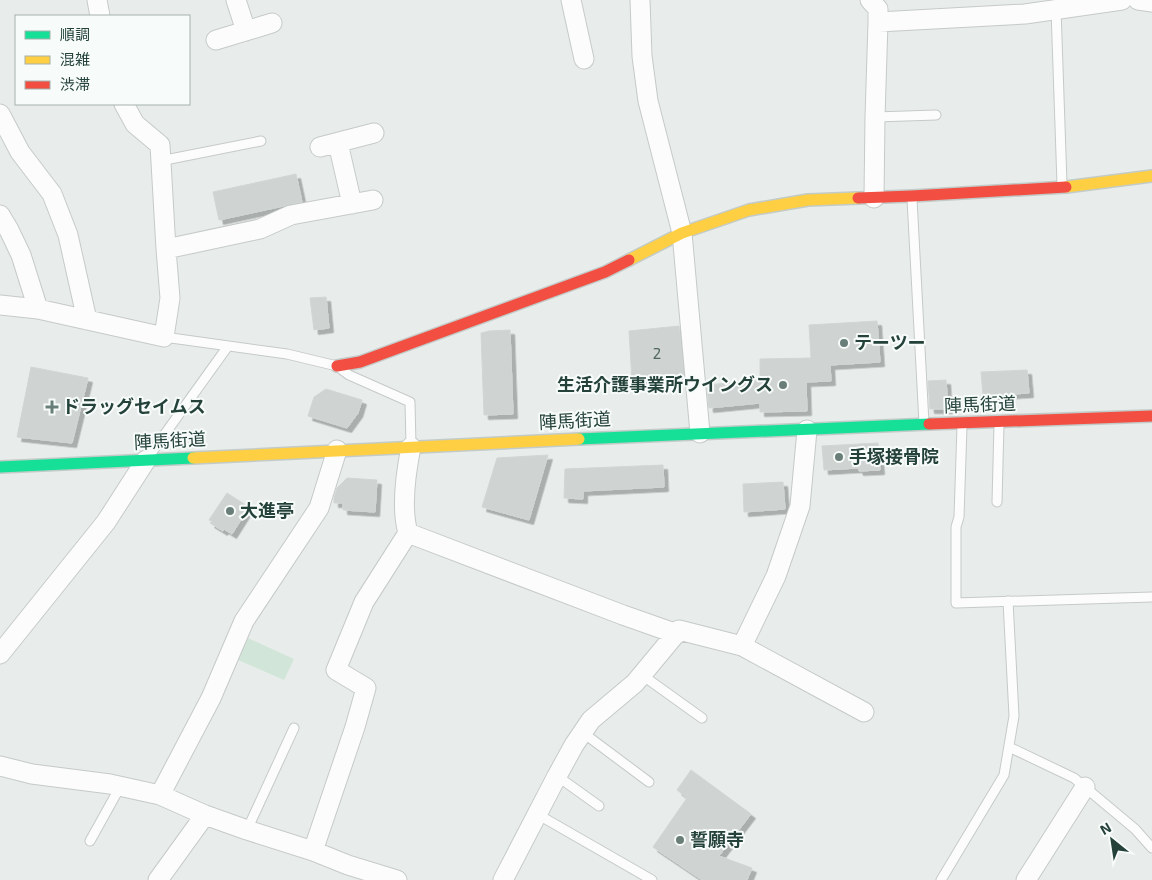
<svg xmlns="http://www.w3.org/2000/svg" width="1152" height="880" viewBox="0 0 1152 880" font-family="'Exo 2','Noto Sans JP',sans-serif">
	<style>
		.green { fill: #d1e6d8 }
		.building { fill: #cfd4d2; stroke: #d1d6d4; filter: url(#shadow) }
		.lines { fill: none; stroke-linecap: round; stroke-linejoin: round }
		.lane-casing { stroke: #c5cac8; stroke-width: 11 }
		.street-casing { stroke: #c5cac8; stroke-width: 21 }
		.fast-casing { stroke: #c3cbc8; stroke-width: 14 }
		.slow-casing { stroke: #c3cbc8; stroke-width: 14 }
		.jam-casing { stroke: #c3cbc8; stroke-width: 14 }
		.lane { stroke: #fcfcfc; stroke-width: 9 }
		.street { stroke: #fcfcfc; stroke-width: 19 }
		.fast { stroke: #16e098; stroke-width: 11 }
		.slow { stroke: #ffcf43; stroke-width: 11 }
		.jam { stroke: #f24e42; stroke-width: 11 }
		.poi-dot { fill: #697e78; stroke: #f7fbf9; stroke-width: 2 }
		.labels { text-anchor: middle; stroke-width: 4; stroke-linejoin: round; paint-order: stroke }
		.number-label { font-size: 15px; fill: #506761 }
		.poi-label { font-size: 18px; font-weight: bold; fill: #24423a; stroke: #f7fbf9; text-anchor: start }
		.street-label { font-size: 18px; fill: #24423a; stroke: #f7fbf9 }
	</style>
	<defs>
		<filter id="shadow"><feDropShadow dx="4.5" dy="4.5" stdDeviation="0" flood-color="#0004"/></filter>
	</defs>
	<rect width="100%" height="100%" fill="#e8edeb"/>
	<path class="green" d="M248,638L294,659L284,680L238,660Z"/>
	<path class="building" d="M296,174L302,202L219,220L213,192Z
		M326,297L329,328L314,330L310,298Z
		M877,321L880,362L830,365L831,381L806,382L807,411L760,412V403L709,408L707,385L760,380V359L811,358L809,325Z
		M679,326L684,377L632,381L629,331Z
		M510,330L513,414L484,415L481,333L489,331Z
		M31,367L88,378L72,443L17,437Z
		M1027,370L1029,393L983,396L981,372Z
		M946,380L948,409H930L928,381Z
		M326,389L362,400L358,413L347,428L308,416L314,397Z
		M878,443L880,470L859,471L858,468L824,470L822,446Z
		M548,455L529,520L482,507L497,458Z
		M663,465L664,487L583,491V499L564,498L565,469Z
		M347,478L377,480L375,512L343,510V503H334V498L337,488Z
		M783,482L785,509L744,512L743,484Z
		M227,493L249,507L232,534L224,529L223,531L210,523L212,521L209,520Z
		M691,770L751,814L719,856L752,868L747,880H702L653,847L687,798L677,790Z"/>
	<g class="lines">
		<g class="lane-casing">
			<path id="lane" d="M1056,9L1062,184
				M875,117L936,115
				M160,161L261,141
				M912,199L924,423
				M164,337L287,354L337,366L349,375L410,402L411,445
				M962,426L959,517L956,527V603L1152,597
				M149,456L228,346
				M997,502L999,424
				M642,675L702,718
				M582,732L649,782
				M1009,747L1074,778L1135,829L1152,848
				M557,776L599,806
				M537,814L652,880
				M247,830L294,728
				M90,841L120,787
				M941,880L1004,775L1014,716L1008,601"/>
		</g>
		<g class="street-casing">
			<path id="street" d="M97,0L100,16
				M236,0L246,31
				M571,0L584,59
				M640,0L642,56L648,101L682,233L700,433
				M870,0L878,9V22L875,117L874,198
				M1138,0L1152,2
				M878,22L1025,14L1122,0
				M216,40L272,23
				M0,114L20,152L52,194L68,235L87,320
				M338,143L352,204
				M320,147L374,133
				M0,215L9,230L21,255L38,309
				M166,249L260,229L291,215L373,200
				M0,305L38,309L164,337L170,298L166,249L160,145L135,124L124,104
				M411,447C406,472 401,509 408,533L623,615L677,634
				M742,646L776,576L800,506L807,430
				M0,654L106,522L146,460
				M0,766L32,774L110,784L160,795L205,815L247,830L313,851L348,865L397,880
				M160,795L211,698L244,621L319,508L337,450
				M313,851L355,727L366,688L336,670L364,602L408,533
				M158,880L205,815
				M503,880L557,776L574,745L591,720L635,683L679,630L742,646L864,712
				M1026,880L1085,787"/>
		</g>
		<g class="fast-casing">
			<path id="fast" d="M579,439L929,424
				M0,467L193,458"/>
		</g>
		<g class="slow-casing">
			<path id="slow" d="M1066,187L1152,176
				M629,260L682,233L749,210L808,200L858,198
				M193,458L579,439"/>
		</g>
		<g class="jam-casing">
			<path id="jam" d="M858,198L912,196L1066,187
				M337,366L360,362L605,272L629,260
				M929,424L1152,416"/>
		</g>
		<use href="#lane" class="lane"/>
		<use href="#street" class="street"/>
		<use href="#fast" class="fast"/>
		<use href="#slow" class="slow"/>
		<use href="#jam" class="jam"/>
	</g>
	<g class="poi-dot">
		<circle cx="844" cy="343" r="5"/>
		<circle cx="783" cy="385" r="5"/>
		<path d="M49.5 399.5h5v5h5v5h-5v5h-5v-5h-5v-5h5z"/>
		<circle cx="839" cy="457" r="5"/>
		<circle cx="230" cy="511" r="5"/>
		<circle cx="680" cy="840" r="5"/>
	</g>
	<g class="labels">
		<g class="number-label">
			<text x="657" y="359">2</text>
		</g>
		<g class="poi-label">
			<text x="854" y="349">テーツー</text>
			<text x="773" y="391" text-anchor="end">生活介護事業所ウイングス</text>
			<text x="62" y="413">ドラッグセイムス</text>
			<text x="849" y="463">手塚接骨院</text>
			<text x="240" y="517">大進亭</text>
			<text x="690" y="846">誓願寺</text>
		</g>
		<g class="street-label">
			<text transform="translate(980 405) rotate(-2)" y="6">陣馬街道</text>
			<text transform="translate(575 421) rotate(-3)" y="6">陣馬街道</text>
			<text transform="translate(170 441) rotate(-3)" y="6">陣馬街道</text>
		</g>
	</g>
	<rect x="15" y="15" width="175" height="90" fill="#f7fbf9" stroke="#a3b1ad"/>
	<rect x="25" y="31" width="25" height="8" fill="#16e098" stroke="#a3b1ad"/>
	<text x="60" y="40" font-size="15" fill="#24423a">順調</text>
	<rect x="25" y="56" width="25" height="8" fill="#ffcf43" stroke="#a3b1ad"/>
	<text x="60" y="65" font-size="15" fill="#24423a">混雑</text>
	<rect x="25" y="81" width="25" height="8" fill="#f24e42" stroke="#a3b1ad"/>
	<text x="60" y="90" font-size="15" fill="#24423a">渋滞</text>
	<g transform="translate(1112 840) rotate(330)" stroke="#f7fbf9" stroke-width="4" paint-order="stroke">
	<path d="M0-4L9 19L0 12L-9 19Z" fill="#24423a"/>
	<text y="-8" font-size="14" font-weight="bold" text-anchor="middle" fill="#24423a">N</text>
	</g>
</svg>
